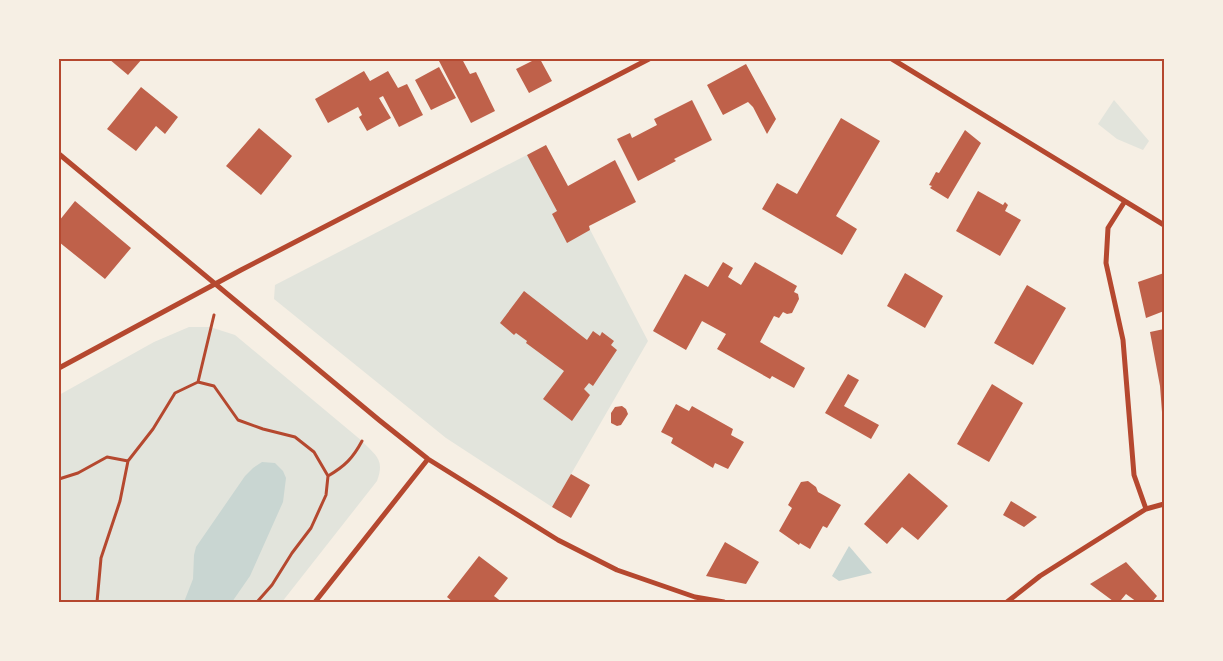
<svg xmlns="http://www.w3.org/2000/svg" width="1223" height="661" viewBox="0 0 1223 661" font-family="'Archivo Narrow',sans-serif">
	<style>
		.green { fill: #e2e4dc }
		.water { fill: #c9d6d2 }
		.building { fill: #bf614a }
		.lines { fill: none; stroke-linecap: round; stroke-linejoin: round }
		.path { stroke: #b5482f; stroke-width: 3 }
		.minor { stroke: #b5482f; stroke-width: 5 }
		.neatline { fill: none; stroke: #b5482f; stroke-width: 2 }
	</style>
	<rect width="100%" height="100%" fill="#f6efe4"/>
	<path class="green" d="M1114,100L1149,141L1143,150L1117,139L1098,124Z
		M546,145L648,341L552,507L446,438L274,299L275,285Z
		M189,327H210L235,335L362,441C376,456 385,459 377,481L282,602H59V395L154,342Z"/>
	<path class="water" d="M262,462L275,463L283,471L286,478L283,502L250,576L232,602H184L193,579L194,555L196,547L245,476L253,468Z
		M849,546L872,573L839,581L832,576Z"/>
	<path class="building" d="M109,59H142L128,75Z
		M438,59H462L470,74L476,72L495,111L471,123Z
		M536,59H540L552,81L529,93L516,69Z
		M746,64L776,119L767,134L753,107L748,102L723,115L707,85Z
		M439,67L456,98L431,110L415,80Z
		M364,71L370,81L388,71L398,88L407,84L423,115L399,127L383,96L379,98L391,118L367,131L359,117L362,115L358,107L328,123L315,99Z
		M141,87L178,117L165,134L156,126L136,151L107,129Z
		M692,100L712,140L674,159L676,161L638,181L617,139L630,133L632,138L657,125L654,119Z
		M841,118L880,141L836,216L857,229L842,255L762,209L777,183L797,194Z
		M259,128L292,156L261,195L226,166Z
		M965,130L981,143L948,199L930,188L932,186L929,185L936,172L939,173Z
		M546,145L568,186L615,160L636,202L589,226L590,230L567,243L552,214L557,211L527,155Z
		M978,191L1003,205L1005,202L1008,205L1005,211L1021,220L1000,256L956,231Z
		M75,201L131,248L105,279L59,242V221Z
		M723,262L733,268L728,277L741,285L755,262L797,286L794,292L798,294L799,299L792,313L787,314L783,312L779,318L774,316L760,342L805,368L794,388L772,376L770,379L717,349L726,334L702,321L686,350L653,331L685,274L708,287Z
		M905,273L943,296L925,328L887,306Z
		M1164,273V311L1146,318L1138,282Z
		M1027,285L1066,308L1033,365L994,343Z
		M524,291L587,340L593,331L600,336L602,332L614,341L611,345L617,350L593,386L589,383L584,389L590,395L572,421L543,399L564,371L526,343L527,341L516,333L514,335L500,323Z
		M1164,329V425H1163L1160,386L1150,332Z
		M848,374L859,380L844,406L879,425L871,439L825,413Z
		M992,384L1023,403L989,462L957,444Z
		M676,404L689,411L692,406L733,429L731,435L744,442L728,469L715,463L713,468L671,443L673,438L661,432Z
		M622,406L626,409L628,414L621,425L617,426L611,423V413L615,407Z
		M909,473L948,506L918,540L902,527L887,544L864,524Z
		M571,474L590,485L571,518L552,507Z
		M808,481L816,487L818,492L841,505L827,528L823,526L810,549L800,543L799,545L779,531L792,508L788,505L801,482Z
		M1011,501L1037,517L1024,527L1003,515Z
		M725,542L759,562L746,584L706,576Z
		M479,556L508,578L494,596L502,602H453L447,597Z
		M1126,562L1157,596L1152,602H1137L1126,594L1121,600L1113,601L1090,584Z"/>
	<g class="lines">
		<path class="path" d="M198,382L214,315
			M328,476C345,466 353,458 362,441
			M59,479L78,473L107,457L128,461
			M97,602L101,558L120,501L128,461L153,429L175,393L198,382L214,386L238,420L263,429L295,437L314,452L328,476L326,495L311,528L292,553L272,585L257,602"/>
		<path class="minor" d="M892,59L1164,225
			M59,154L379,420L428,459L558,540L617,570L695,597L724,602
			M1125,201L1108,228L1106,263L1123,340L1134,475L1146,509
			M59,368L241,270L649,59
			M315,602L428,459
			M1007,602L1040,576L1146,509L1164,504"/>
	</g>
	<rect width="1223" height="661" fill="none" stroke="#f6efe4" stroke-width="120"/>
	<rect x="60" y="60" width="1103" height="541" class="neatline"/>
</svg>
